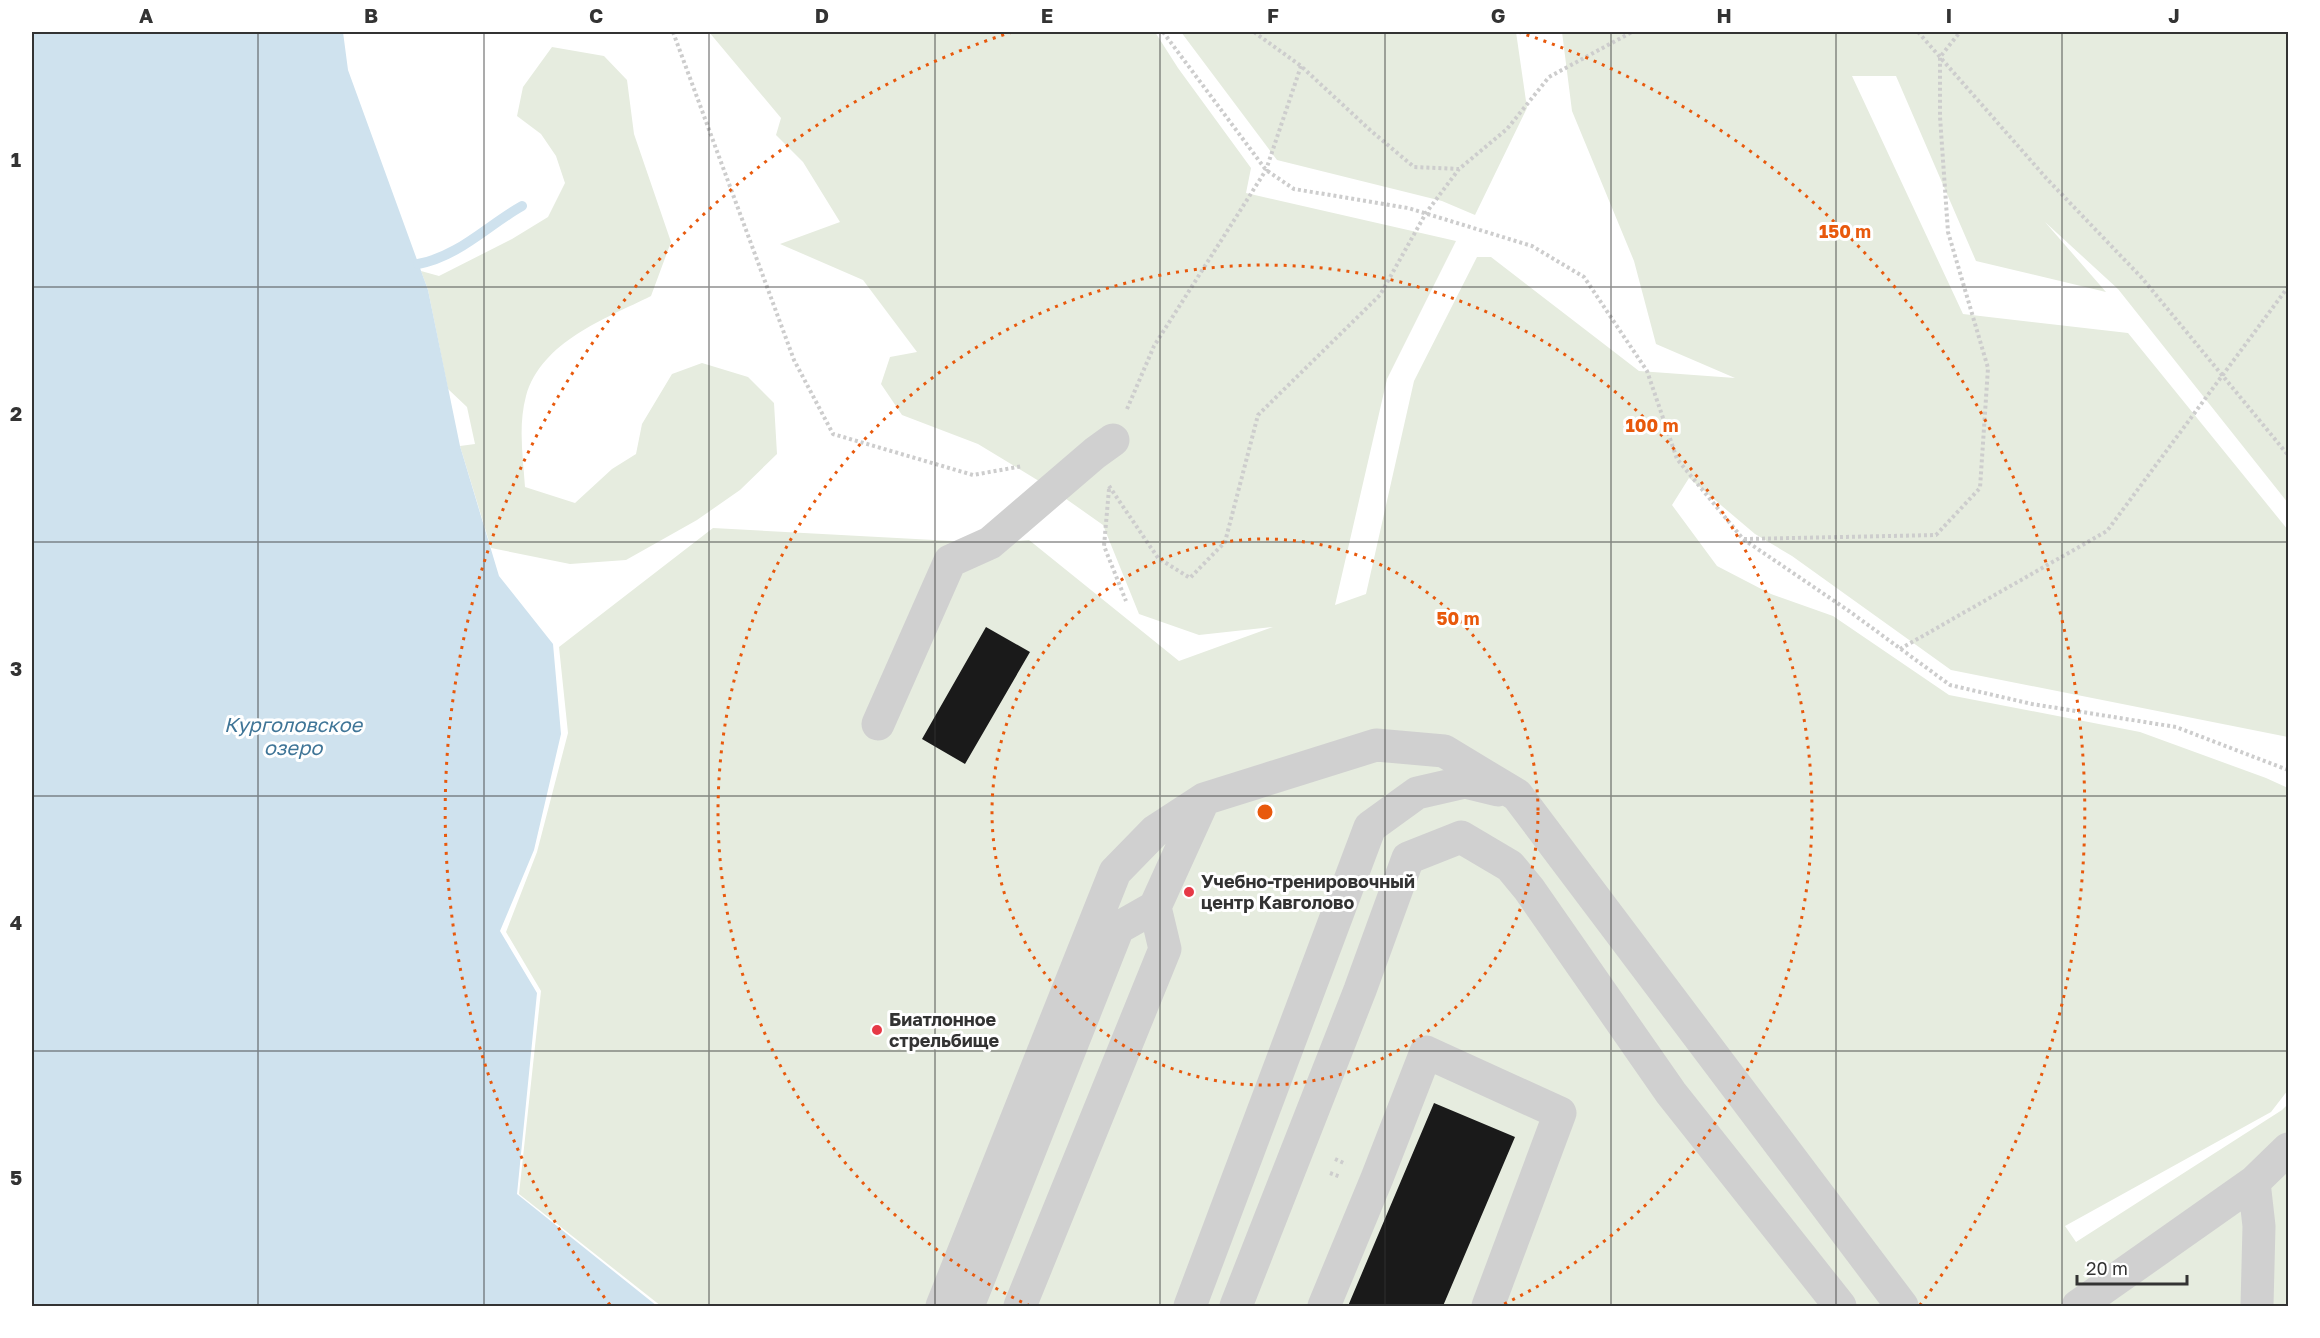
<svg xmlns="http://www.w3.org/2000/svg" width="2320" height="1338" viewBox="0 0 2320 1338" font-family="'Golos Text',sans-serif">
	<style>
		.green { fill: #e6ecdf }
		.water { fill: #cfe2ee }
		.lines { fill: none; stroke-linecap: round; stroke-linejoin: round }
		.stream { stroke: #cfe2ee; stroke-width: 10 }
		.building { fill: #1a1a1a }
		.path { stroke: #cdcdcd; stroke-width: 4; stroke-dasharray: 3 3; stroke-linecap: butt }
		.minor { stroke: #d0d0d0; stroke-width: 33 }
		.grid { fill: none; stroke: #333; stroke-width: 1.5; stroke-opacity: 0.55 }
		.ring { fill: none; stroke: #e8590c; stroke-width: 3; stroke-dasharray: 3 6 }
		.poi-dot { fill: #e63946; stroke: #fff; stroke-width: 2 }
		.labels { text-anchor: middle; stroke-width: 6; stroke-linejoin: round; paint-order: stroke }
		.poi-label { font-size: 18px; font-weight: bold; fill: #333; stroke: #fff; text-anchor: start }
		.water-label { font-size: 20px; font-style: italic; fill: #3f7597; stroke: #fff }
		.centre { fill: #e8590c; stroke: #fff; stroke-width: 3 }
		.ring-label { font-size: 18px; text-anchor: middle; font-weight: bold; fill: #e8590c; stroke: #fff; stroke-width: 6; stroke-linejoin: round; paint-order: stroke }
		.neatline { fill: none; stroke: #333; stroke-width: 2 }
		.grid-label { font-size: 20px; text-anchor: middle; font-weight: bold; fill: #333 }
	</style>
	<rect width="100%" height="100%" fill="#fff"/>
	<path class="green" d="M709,32H1155L1178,68L1251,168L1246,193L1456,241L1387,379L1335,605L1366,594L1414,381L1477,257H1491L1639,371L1735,378L1656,344L1634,261L1572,111L1562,32H2288V503L2118,289L2045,222L2106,292L1976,261L1896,76H1852L1963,314L2128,333L2288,530V737L1951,670L1792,556L1755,534L1689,478L1672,505L1717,566L1771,594L1833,616L1949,695L2140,732L2266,778L2288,788V1090L2271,1112L2065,1226L2076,1242L2282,1110L2288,1104V1306H661L519,1194L541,991L506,932L537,852L568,733L559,647L713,528L990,543L1029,540L1179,661L1273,627L1199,635L1139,614L1103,525L1052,489L978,444L902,415L881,384L890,357L917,352L863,280L780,244L840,222L803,162L776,135L781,118Z
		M1181,32H1516L1527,108L1475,215L1442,201L1277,160Z
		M552,47L604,56L627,80L634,134L671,242L651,296C605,319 542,341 526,396C518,426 523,457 525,487L575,503L612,469L636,454L642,424L672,374L702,363L748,377L774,403L777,454L740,490L697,520L626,560L570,564L491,548L460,446L475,444L467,407L448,389L428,290L421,271L439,276L512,239L548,217L565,183L556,156L541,134L517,116L523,87Z"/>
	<path class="water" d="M32,32H343L348,70L428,290L460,446L499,576L553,644L561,734L534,850L500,931L537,993L517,1194L657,1306H32Z"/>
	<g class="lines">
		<path class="stream" d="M418,264C458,257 488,225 522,206"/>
	</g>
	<path class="building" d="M986,627L1030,652L965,764L922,739Z
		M1434,1103L1515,1137L1443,1306H1348Z"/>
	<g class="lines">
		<path class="path" d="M673,32L794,360L833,434L973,475L1023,466
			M1163,32L1266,170L1294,189L1408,208L1532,246L1584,277L1647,371L1677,459L1743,539L1849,611L1950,685L2032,704L2176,727L2288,770
			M1254,32L1301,66L1370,130L1414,167L1459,169L1507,129L1549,77L1632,32
			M1918,32L2047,179L2142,278L2288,455
			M1127,409L1154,346L1266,170L1301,66
			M1109,486L1158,558L1190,578L1225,542L1258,415L1380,295L1426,213L1459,169
			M1109,489L1104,546L1126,601
			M1744,539L1936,535L1980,488L1988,368L1948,232L1940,117V57L1960,32
			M1900,649L2107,531L2288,287
			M1335,1159L1346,1164
			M1330,1173L1341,1177"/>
		<path class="minor" d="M878,724L950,561L990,543L1095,453L1113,440
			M1155,907L1204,799
			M2254,1182L2259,1226L2257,1306
			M942,1306L1115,872L1155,831L1204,799L1376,745L1444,751L1517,795L1902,1306
			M968,1306L1118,928L1155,907L1165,949L1020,1306
			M1190,1306L1370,827L1417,793L1465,782L1498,790
			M1236,1306L1360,990L1408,858L1461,837L1510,866L1529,889L1671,1093L1840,1306
			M1324,1306L1377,1178L1426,1052L1560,1113L1488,1306
			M2078,1306L2254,1182L2288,1149"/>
	</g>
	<path class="grid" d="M258,32V1306M484,32V1306M709,32V1306M935,32V1306M1160,32V1306M1385,32V1306M1611,32V1306M1836,32V1306M2062,32V1306M32,287H2288M32,542H2288M32,796H2288M32,1051H2288"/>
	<g class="ring">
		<circle cx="1265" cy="812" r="273"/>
		<path d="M1030 1306A547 547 0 1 1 1500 1306"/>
		<path d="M610 1305A820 820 0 0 1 1012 32M1518 32A820 820 0 0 1 1920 1305"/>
	</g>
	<g class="poi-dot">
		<circle cx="1189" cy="892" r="6"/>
		<circle cx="877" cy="1030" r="6"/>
	</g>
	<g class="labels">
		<g class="poi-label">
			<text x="1201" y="888">Учебно-тренировочный<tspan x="1201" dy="21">центр Кавголово</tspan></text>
			<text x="889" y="1026">Биатлонное<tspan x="889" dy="21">стрельбище</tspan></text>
		</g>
		<g class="water-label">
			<text x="293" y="732">Курголовское<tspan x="293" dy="23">озеро</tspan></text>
		</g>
	</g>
	<circle cx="1265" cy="812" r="9" class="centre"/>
	<g class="ring-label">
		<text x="1845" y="238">150 m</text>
		<text x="1652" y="432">100 m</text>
		<text x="1458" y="625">50 m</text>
	</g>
	<rect width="2320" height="1338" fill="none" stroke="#ffffff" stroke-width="66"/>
	<path d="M2077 1275v9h110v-9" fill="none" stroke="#333333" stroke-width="3"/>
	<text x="2086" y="1275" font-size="18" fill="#333333" stroke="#ffffff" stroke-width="4.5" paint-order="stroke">20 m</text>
	<rect x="33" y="33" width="2254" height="1272" class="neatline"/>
	<g class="grid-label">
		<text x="146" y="23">A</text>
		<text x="371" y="23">B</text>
		<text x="596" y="23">C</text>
		<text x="822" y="23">D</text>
		<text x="1047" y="23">E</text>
		<text x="1273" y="23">F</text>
		<text x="1498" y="23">G</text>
		<text x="1724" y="23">H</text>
		<text x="1949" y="23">I</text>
		<text x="2174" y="23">J</text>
		<text x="16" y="167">1</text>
		<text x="16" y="421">2</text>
		<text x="16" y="676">3</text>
		<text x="16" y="930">4</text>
		<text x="16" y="1185">5</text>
	</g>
</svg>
